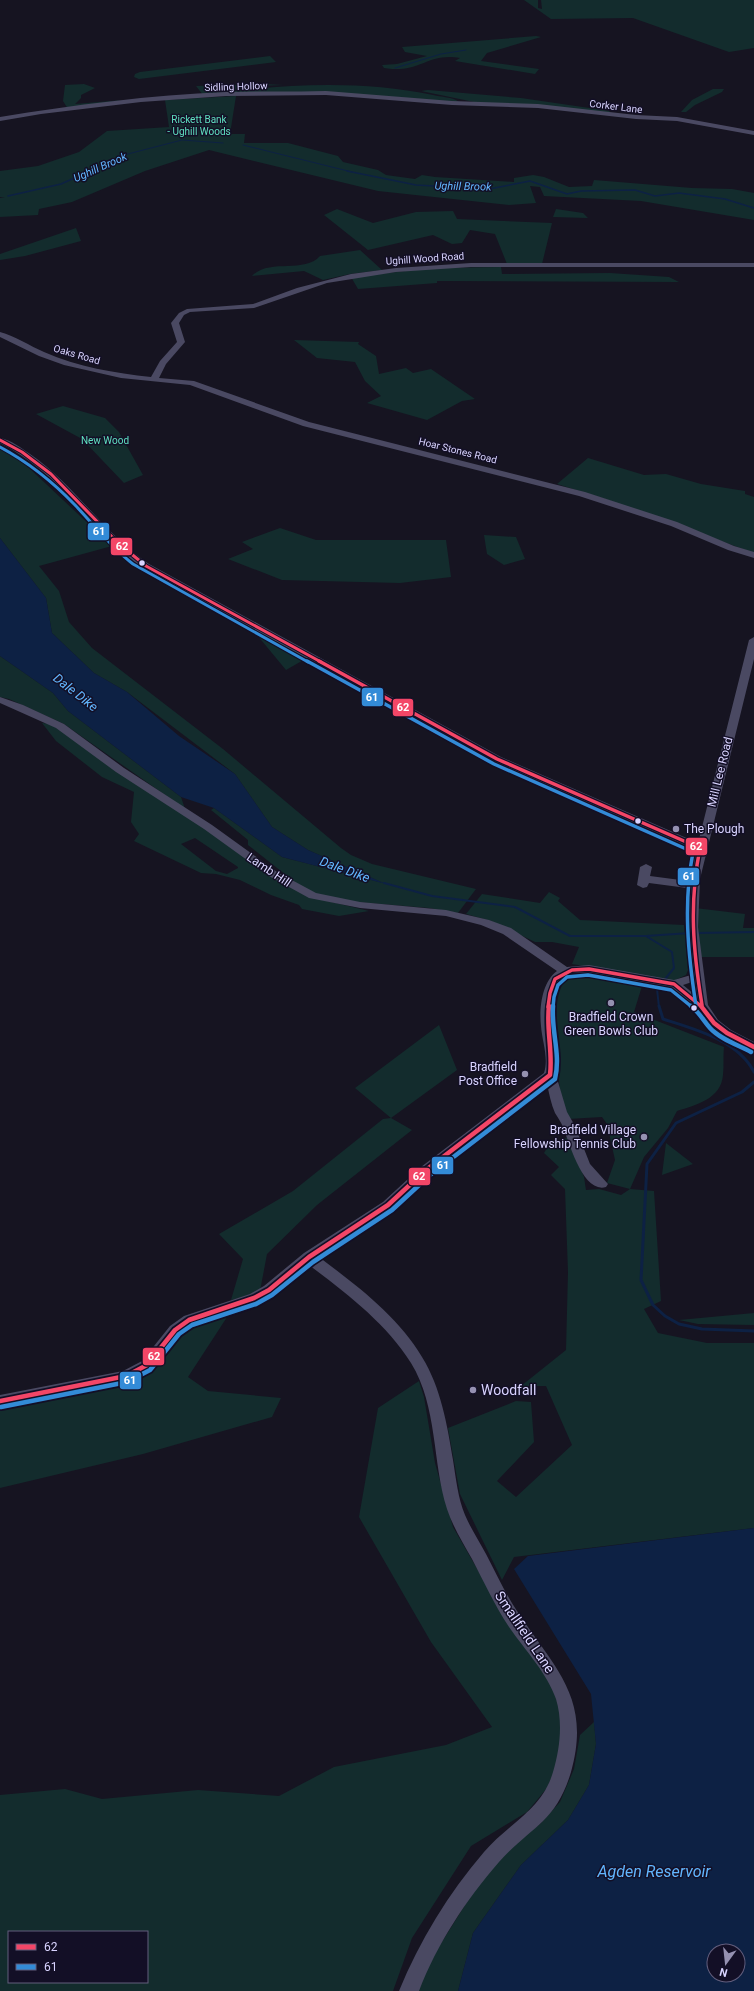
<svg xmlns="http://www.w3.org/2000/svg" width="754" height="1991" viewBox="0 0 754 1991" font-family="Roboto,sans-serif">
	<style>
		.green { fill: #132c2d; fill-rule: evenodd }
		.water { fill: #0d2144; fill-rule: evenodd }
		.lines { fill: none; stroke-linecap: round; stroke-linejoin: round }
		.stream-far3 { stroke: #0d2144; stroke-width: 1 }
		.stream-far2 { stroke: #0d2144; stroke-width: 1.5 }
		.stream-far1 { stroke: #0d2144; stroke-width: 2 }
		.stream { stroke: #0d2144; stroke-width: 3 }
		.minor { fill: #4a4962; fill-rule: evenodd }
		.bus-1-far2-casing { stroke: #130f26; stroke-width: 5 }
		.bus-1-far1-casing { stroke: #130f26; stroke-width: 6 }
		.bus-1-casing { stroke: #130f26; stroke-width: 8 }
		.bus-2-far2-casing { stroke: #130f26; stroke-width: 5 }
		.bus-2-far1-casing { stroke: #130f26; stroke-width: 6 }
		.bus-2-casing { stroke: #130f26; stroke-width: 8 }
		.bus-1-far2 { stroke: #f34667; stroke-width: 3 }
		.bus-1-far1 { stroke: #f34667; stroke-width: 3.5 }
		.bus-1 { stroke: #f34667; stroke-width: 4.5 }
		.bus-2-far2 { stroke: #338bd7; stroke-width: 3 }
		.bus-2-far1 { stroke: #338bd7; stroke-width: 3.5 }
		.bus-2 { stroke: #338bd7; stroke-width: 4.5 }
		.bus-dot { fill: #d9d4ff; stroke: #130f26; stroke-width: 1.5 }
		.poi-dot { fill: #9591b1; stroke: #130f26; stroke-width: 1.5 }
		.labels { text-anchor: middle; stroke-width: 3; stroke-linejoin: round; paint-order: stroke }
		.far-street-label { font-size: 10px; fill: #d9d4ff; stroke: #130f26 }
		.far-park-label { font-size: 10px; fill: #5fe0c0; stroke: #130f26 }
		.far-water-label { font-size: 11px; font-style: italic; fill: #62b6ff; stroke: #130f26 }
		.street-label { font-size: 12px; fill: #d9d4ff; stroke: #130f26 }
		.poi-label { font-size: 12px; fill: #d9d4ff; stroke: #130f26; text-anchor: end }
		.water-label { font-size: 13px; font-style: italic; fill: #62b6ff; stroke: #130f26 }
		.near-poi-label { font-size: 14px; fill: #d9d4ff; stroke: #130f26; text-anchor: start }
		.near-street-label { font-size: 14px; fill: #d9d4ff; stroke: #130f26 }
		.near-water-label { font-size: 16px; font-style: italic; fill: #62b6ff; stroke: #130f26 }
		.line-badge { stroke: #130f26; stroke-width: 1.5 }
		.badge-label { font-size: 11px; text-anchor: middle; font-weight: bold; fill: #fff }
	</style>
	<rect width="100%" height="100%" fill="#161421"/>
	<path class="green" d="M524,0H538V8L542,9L541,0H754V48L729,52L633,18L551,19Z
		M536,36L541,37L487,53L481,61L539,69L535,74L455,61L460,58C432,53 423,68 400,69C395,69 389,69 384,68L382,65L397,64L427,56L405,52L402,47Z
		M270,56L276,62L139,79L134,77L135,74L140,72Z
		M84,84L95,88L81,95V98L75,104L123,100L68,109L63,101L65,85Z
		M263,84L284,85L254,86L212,94C285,84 360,80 433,95C441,97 453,97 459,102L325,92L203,95L196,86Z
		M713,89H724L722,92L695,105L686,112H681L692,100Z
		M428,90L521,98L610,111L608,113L474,102L421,91Z
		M236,96L230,134H245L244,143H288L338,156L343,162L378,170L386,175L415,179L422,175L435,177L514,182V178L533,175L544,177L569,187L592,186L594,180L692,188L732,189L754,193V220L641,201L544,196L540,187L530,186L536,203L509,205L378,191L209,150L145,171L72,202L39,209L38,215L0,217V198L5,197H0V171L38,166L79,152L107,131L169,127L165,100Z
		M337,209L373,223L416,212L453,211L457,219L552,223L542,264H507L495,234L470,230L462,243L452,244L433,235L368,250L324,215Z
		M556,209L583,213L588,218L553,217Z
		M76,228L81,241L25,256L0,260V254Z
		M360,250L382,270L350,274L323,280L304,271L252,276C269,258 304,274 320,256Z
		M501,267L502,274L610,273L669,277L679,282L443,281H437V283L358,289L351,277L433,268Z
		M294,340L359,342L358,344L376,356L379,374L406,368L413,373L431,369L475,399L462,401L427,420L367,403L381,396L365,381L355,362L317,358Z
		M63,406L105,418L119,432L143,475L124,483L82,439L36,414Z
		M0,444L12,452L112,546L39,566L59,591L69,622L92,648L223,749L341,848L351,855L372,864L476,889L458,913L429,908L345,901L310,894L248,845V840L211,810L214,808L282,857L383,883L308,850L272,827L235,774L127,692L94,673L52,633L46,598L0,538Z
		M588,458L644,475L666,474L701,484L745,491V494L754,497V553L605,499L557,484Z
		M280,528L316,540H446L451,577L400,583L282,580L228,559L253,549L242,542Z
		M484,535L516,537L525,559L504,565L487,554Z
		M258,631L307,658L286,670L257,635Z
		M0,656L53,693L68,711L181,797L185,809L64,724L9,699L0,697Z
		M42,723L53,724L311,897L369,911L339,916L302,909L299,905L271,895L240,880L216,874L201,873L134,841L139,834L131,822L134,792L102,777L56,741ZM195,838L238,867V868L227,874L216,871L181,844Z
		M549,892L560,898L558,901L580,920L684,925L688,970L686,975L673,981L572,964L579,947L552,942H535L491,921L466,914L482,894L540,903Z
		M695,908L745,914L743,928H754V957H701Z
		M580,974L642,986L634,1012L724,1047C723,1057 724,1066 723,1075C721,1099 696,1105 677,1111L668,1128L644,1157L630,1189L654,1191L661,1301L644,1309L658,1333L707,1343H754V1528L514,1557L502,1580L460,1494L448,1428L516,1401L531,1402L534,1442L497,1481L516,1497L572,1445L546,1386H521L566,1350L568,1272L565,1189L551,1175L559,1167L544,1153L547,1148L568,1137L584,1177L586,1190L599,1189L621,1195L630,1189L607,1183L615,1160L607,1124L602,1117L568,1119L562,1111C560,1083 548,1004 564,982C568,976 574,976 580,974Z
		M439,1025L457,1070L391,1118L412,1130L317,1205L267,1254L260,1291L249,1296L231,1300L243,1259L219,1234L293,1191L383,1119L391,1118L355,1088Z
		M666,1143L693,1164L662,1175Z
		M231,1311L188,1377L208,1391L281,1398L272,1417L143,1454L0,1488V1407L126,1383L145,1376L169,1353L185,1332Z
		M754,1313V1325L698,1324L679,1320Z
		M419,1381L424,1397L435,1463L453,1527L510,1626L539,1664L561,1699L563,1714L558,1763L547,1788L527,1812L471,1846L412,1938L393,1991H0V1795L65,1789L102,1799L198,1790L279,1796L334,1767L446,1745L492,1727L431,1642L359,1517L378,1408ZM9,1932H147V1982H9Z
		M594,1722L596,1744L589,1785L568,1820L521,1865L473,1933L458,1991H417L423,1972L482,1878L513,1845L540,1824L560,1802L574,1769L580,1735Z"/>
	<path class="water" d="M0,538L46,598L52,633L94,673L127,692L179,736L235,774L272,827L308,850L386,884L282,857L214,808L181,797L68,711L53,693L0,656Z
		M754,1528V1991H458L473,1933L521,1865L568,1820L589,1785L596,1744L591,1694L514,1569L528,1556ZM714,1951H738V1975H714Z"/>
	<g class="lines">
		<path class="stream-far3" d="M395,68L441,54L466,50
			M243,145L352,172
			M88,172L120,156L182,140L223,143"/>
		<path class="stream-far2" d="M347,171L416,185L489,189L530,181L567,194L581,191L635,190L655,196L679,193L725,199L754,208
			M8,196L61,184L90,171"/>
		<path class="stream-far1" d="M384,883L432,896L515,907L570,936H646L690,933
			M697,933L754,932
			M646,936L672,952L674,968L657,989L659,1007"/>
		<path class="stream" d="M659,1006L663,1019C694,1029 738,1040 754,1072
			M754,1082L742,1092L676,1123L647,1164L641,1280L653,1305L665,1316L679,1324L702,1329L754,1331"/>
		<path class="minor" d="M326,91L452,101L538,104L636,115L677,117L754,131V135L677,121L636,119L538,108L452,105L326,95L226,96L141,102L41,114L0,121V117C74,105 150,95 226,92C259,91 293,92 326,91Z
			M471,263H754V267H471L396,272L327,283L254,308L190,312L184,315L179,323L185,342L166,364L159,378L194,381L309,422L585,492L677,522L734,546L754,552V558L728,550L671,526L579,496L303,426L190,385L121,378L64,365L39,356L0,337V332C15,336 30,346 44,352C78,367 115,373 151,377L160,361L177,342L171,323L179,313L187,309L253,304L297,288L351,274L396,268Z
			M0,438C11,440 21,448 30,454C75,485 104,534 149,564L501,757L698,843L749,640L754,637V659L700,879L698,927L708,1005L718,1020L731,1030L754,1042V1051L723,1036L710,1026L701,1012L670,987L589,973H572L564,977L558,985L553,1011V1027L558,1058L556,1075L567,1112L575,1126L590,1164L608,1184L606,1187C583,1194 569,1142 563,1127C561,1122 558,1118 555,1113C551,1104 549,1093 547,1084L431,1173L393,1208L319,1257C356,1285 398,1316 422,1357C441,1388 447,1424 453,1460C456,1479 458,1498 465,1515C471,1529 479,1541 486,1554C496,1573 505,1593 517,1611C554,1668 592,1697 571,1772C556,1823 530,1827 499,1862C466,1900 437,1944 419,1991H399C420,1940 448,1894 484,1852C509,1823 542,1810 553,1772C560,1749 563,1722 556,1699C547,1673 525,1650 509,1627C495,1606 484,1582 472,1559C463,1543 453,1527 447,1509C432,1462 438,1407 411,1363C386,1323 346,1293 309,1265L274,1294L259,1302L194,1324L180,1334L152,1369L131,1380L0,1407V1395L123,1371L142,1361L170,1326L184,1316L250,1294L264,1286L304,1253L383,1202L421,1167L544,1073C549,1058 542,1041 541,1026C539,1008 542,982 557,971L503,934L481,925L446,916L360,908L309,898L269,876L204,829L116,772L56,728L0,703V697L23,705L64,724L124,768L212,825L277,872L316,893L360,902L446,910L489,920L511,928L567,967L589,965L674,980L691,975L686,927L687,888L649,883L647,887L643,888L637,885L640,867L646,864L652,867L650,876L688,881L696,850L493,761L143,568C116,550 97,525 75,502C53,479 28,457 0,443ZM692,982L694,994L683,985Z"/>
		<g class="bus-1-far2-casing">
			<path id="bus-1-far2" d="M0,440L22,452L51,474L118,543L146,566L321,662"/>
		</g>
		<g class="bus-1-far1-casing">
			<path id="bus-1-far1" d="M319,661L497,759L700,848C689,903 693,950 702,1005
				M548,1007L550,993L555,979L572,970L589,969L674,984L702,1007"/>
		</g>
		<g class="bus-1-casing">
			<path id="bus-1" d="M701,1006L714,1023L727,1033L754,1047
				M0,1401L126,1376L147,1365L175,1330L189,1320L254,1298L269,1290L309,1257L388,1205L426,1170L550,1075C553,1052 546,1029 549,1006"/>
		</g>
		<g class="bus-2-far2-casing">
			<path id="bus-2-far2" d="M0,447C28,462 53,482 75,505C94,525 111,547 133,564L308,662"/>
		</g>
		<g class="bus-2-far1-casing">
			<path id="bus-2-far1" d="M307,661L494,764L693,852C683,904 688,954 696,1006
				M553,1007L554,997L558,985L567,977L588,975L671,990L692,1007"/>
		</g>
		<g class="bus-2-casing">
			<path id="bus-2" d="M691,1006C699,1012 703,1020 710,1028C720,1039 738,1045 751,1052
				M1,1407L127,1382L150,1370L179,1334L192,1325L256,1304L272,1295L313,1262L392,1210L430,1175L555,1079C561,1054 551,1031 553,1006"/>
		</g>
		<use href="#bus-1-far2" class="bus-1-far2"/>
		<use href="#bus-1-far1" class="bus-1-far1"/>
		<use href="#bus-1" class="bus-1"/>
		<use href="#bus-2-far2" class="bus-2-far2"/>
		<use href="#bus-2-far1" class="bus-2-far1"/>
		<use href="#bus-2" class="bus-2"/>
	</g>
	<g class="bus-dot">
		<circle cx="142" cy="563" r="3.5"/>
		<circle cx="638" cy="821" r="3.5"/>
		<circle cx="694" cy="1008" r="3.5"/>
	</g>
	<g class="poi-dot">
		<circle cx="676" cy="829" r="4"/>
		<circle cx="611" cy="1003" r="4"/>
		<circle cx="525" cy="1074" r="4"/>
		<circle cx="644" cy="1137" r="4"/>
		<circle cx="473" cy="1390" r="4"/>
	</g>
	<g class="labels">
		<g class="far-street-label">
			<text transform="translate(236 86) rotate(-2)" y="4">Sidling Hollow</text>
			<text transform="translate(616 106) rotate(7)" y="4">Corker Lane</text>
			<text transform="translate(425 258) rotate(-4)" y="4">Ughill Wood Road</text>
			<text transform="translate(77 354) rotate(16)" y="4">Oaks Road</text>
			<text transform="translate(458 450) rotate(14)" y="4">Hoar Stones Road</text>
		</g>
		<g class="far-park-label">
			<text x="199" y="123">Rickett Bank<tspan x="199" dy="12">- Ughill Woods</tspan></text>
			<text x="105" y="444">New Wood</text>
		</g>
		<g class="far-water-label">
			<text transform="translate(100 167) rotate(-24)" y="4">Ughill Brook</text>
			<text transform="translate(463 186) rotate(1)" y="4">Ughill Brook</text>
		</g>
		<g class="street-label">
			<text transform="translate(720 772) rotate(-76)" y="4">Mill Lee Road</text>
			<text transform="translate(269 870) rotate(34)" y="4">Lamb Hill</text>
		</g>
		<g class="poi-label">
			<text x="684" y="833" text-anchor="start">The Plough</text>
			<text x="611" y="1021" text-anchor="middle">Bradfield Crown<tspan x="611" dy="14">Green Bowls Club</tspan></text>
			<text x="517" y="1071">Bradfield<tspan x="517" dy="14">Post Office</tspan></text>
			<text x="636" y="1134">Bradfield Village<tspan x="636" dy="14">Fellowship Tennis Club</tspan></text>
		</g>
		<g class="water-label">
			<text transform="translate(76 692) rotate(38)" y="5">Dale Dike</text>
			<text transform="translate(345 869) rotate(20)" y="5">Dale Dike</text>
		</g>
		<g class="near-poi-label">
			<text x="481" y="1395">Woodfall</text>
		</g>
		<g class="near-street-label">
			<text transform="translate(525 1632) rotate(56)" y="5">Smallfield Lane</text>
		</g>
		<g class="near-water-label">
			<text x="654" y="1877">Agden Reservoir</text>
		</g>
	</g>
	<g class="line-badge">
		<rect x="87" y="522" width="23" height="19" rx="4" fill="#338bd7"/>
		<rect x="110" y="537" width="23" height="19" rx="4" fill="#f34667"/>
		<rect x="361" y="687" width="23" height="20" rx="4" fill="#338bd7"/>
		<rect x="392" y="698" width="22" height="19" rx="4" fill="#f34667"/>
		<rect x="685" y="837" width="23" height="19" rx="4" fill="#f34667"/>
		<rect x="677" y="867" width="23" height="19" rx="4" fill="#338bd7"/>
		<rect x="431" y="1156" width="23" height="19" rx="4" fill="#338bd7"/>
		<rect x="408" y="1167" width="23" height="19" rx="4" fill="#f34667"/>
		<rect x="142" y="1347" width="23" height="19" rx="4" fill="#f34667"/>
		<rect x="119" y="1371" width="23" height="19" rx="4" fill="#338bd7"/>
	</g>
	<g class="badge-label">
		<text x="99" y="535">61</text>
		<text x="122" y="550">62</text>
		<text x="372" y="701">61</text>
		<text x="403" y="711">62</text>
		<text x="696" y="850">62</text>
		<text x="689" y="880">61</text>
		<text x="443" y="1169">61</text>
		<text x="419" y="1180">62</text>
		<text x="154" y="1360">62</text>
		<text x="130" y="1384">61</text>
	</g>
	<rect x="8" y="1931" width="140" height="52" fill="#130f26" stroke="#625e7d"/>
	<rect x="16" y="1944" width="20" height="6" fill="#f34667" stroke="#625e7d"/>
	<text x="44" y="1951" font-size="12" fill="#d9d4ff">62</text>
	<rect x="16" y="1964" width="20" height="6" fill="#338bd7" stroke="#625e7d"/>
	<text x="44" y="1971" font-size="12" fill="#d9d4ff">61</text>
	<g transform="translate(726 1963) rotate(195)"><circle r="19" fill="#130f26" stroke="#625e7d"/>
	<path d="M0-3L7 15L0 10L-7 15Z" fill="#9591b1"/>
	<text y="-6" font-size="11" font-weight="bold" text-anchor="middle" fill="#d9d4ff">N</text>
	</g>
</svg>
